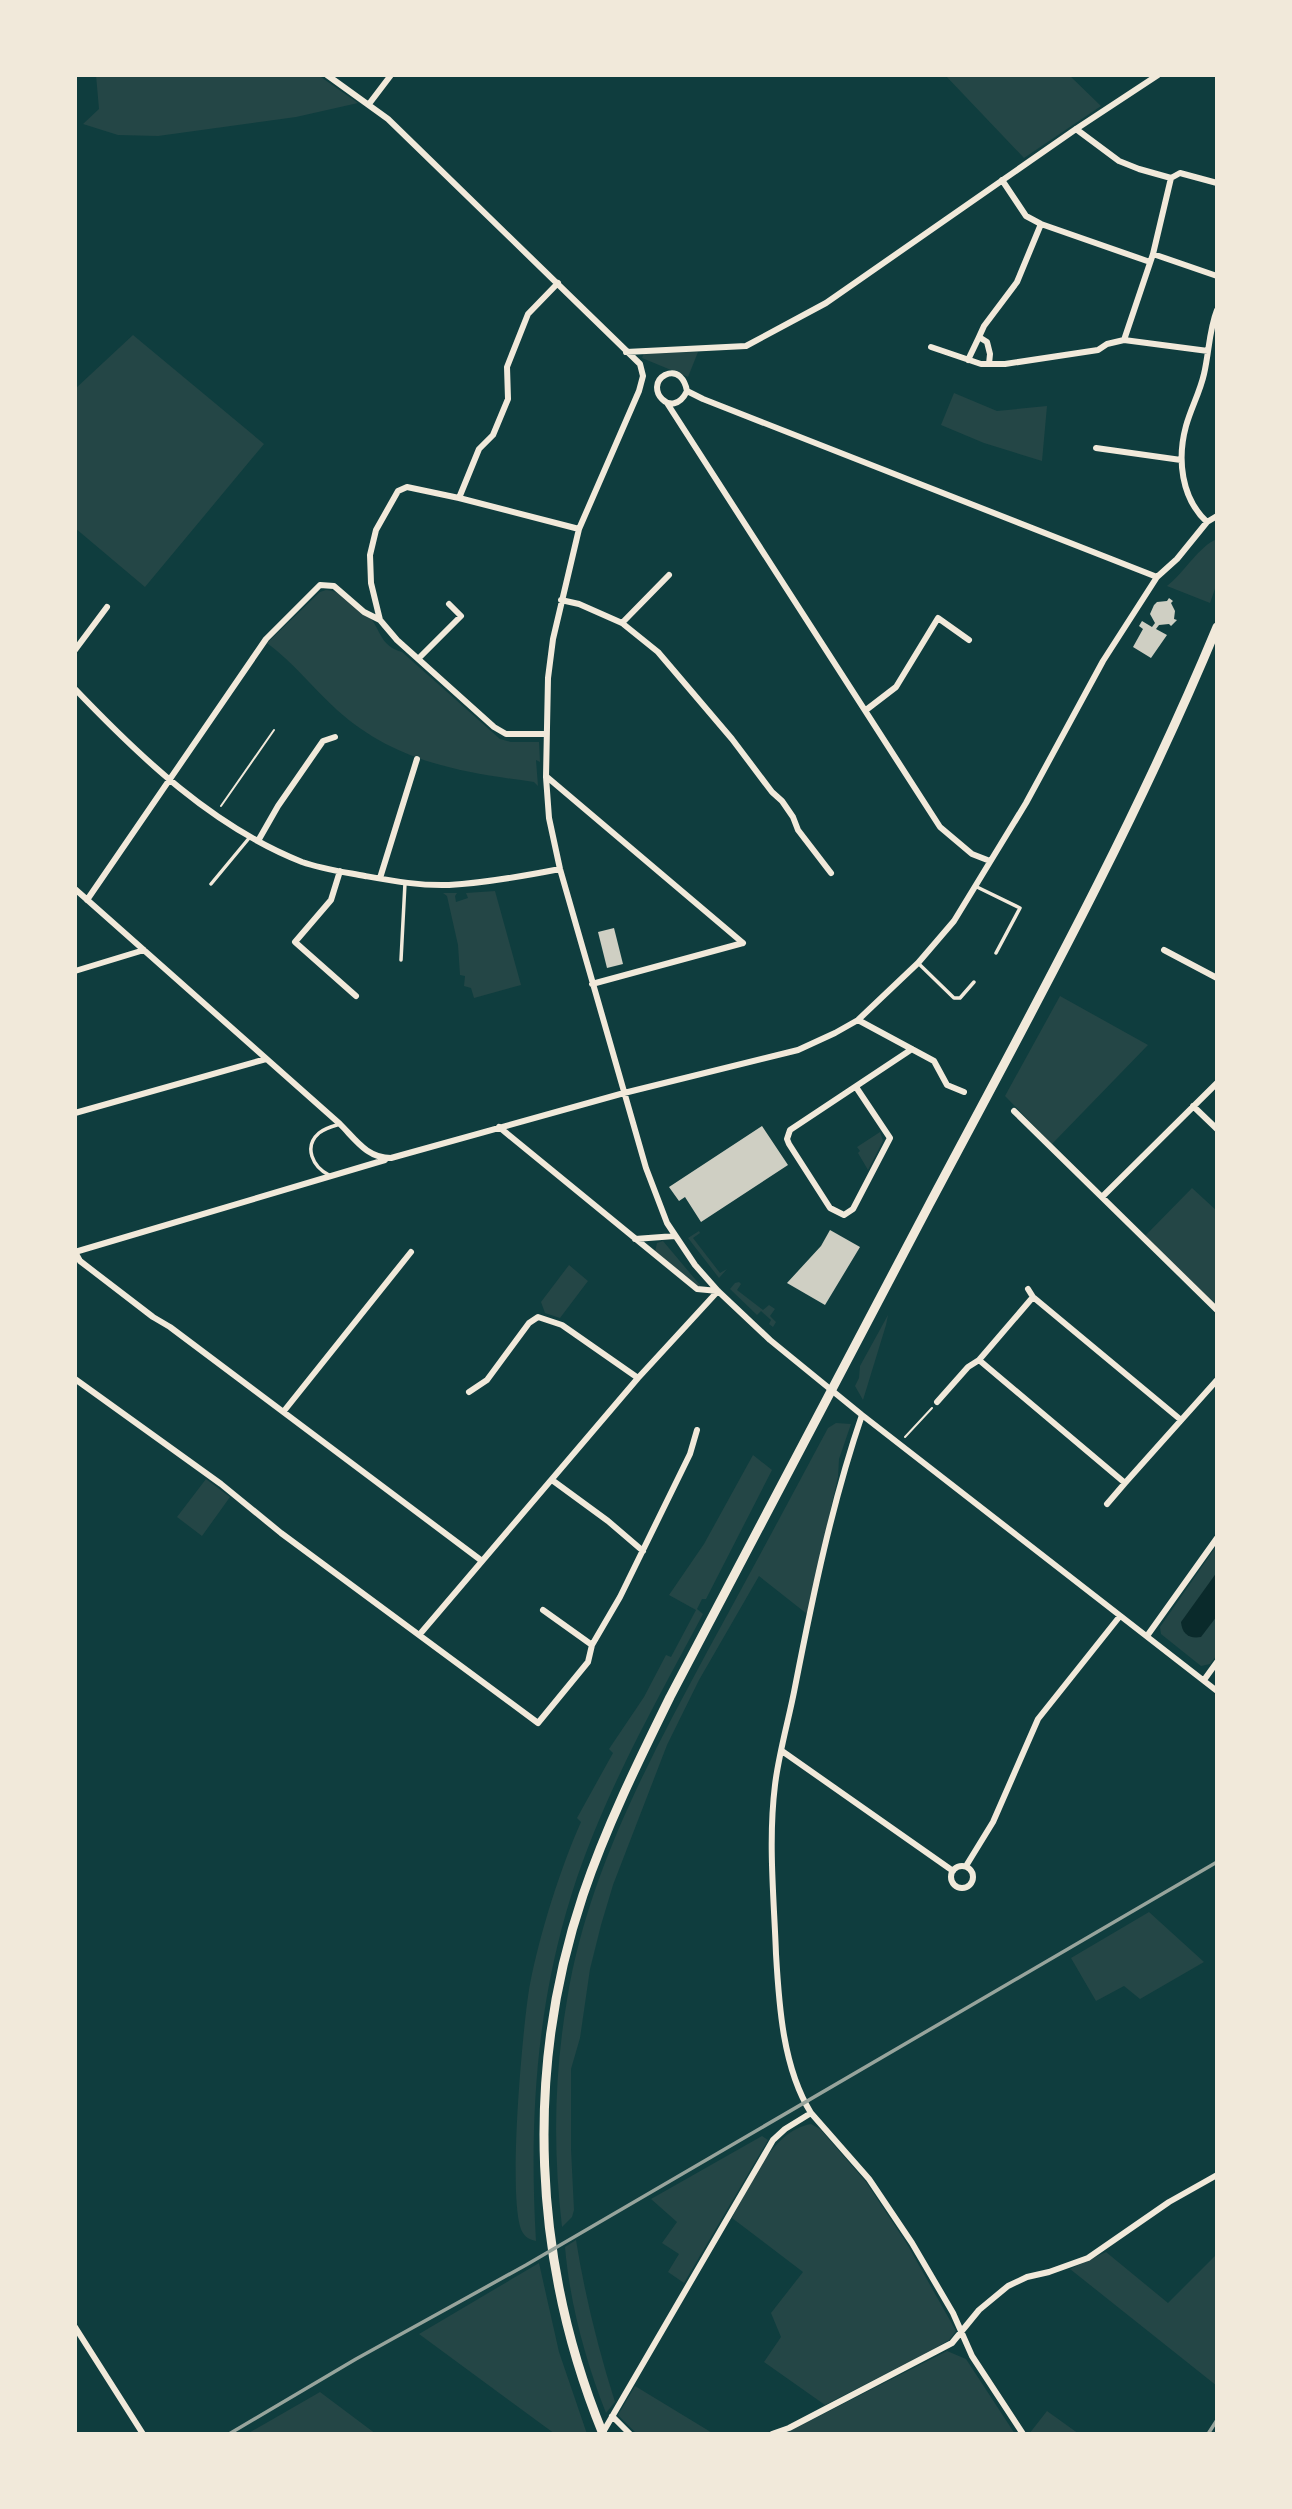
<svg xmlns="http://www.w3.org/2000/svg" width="1292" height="2509" viewBox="0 0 1292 2509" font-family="'Roboto Condensed',sans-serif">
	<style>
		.green { fill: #244646 }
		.water { fill: #0a2a2b }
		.building { fill: #cfcfc3 }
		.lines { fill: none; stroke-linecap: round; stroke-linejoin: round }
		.path { stroke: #f1e9da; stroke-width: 2 }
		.service { stroke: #f1e9da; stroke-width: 3.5 }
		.minor { stroke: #f1e9da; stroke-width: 6 }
		.secondary { stroke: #f1e9da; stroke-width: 9 }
		.rail { stroke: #97a49c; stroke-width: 3.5 }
	</style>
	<rect width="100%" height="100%" fill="#0f3d3e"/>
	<path class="green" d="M96,75H318L358,103L296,117L158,136L118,135L83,124L99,109Z
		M945,75H1069L1101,106L1024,158Z
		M133,335L264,444L145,587L75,528V389Z
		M698,352L688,377L642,358L644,353Z
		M954,393L997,411L1047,406L1042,461L984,443L941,425Z
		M1217,539V583L1210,603L1167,586C1183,574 1200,545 1217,539Z
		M326,590C339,590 359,606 369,616C381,630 380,646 402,652L500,739L511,742H539L540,762L536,760L538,786L534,782C460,772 395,762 337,710C313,688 293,662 267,643L320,592Z
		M495,891L521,985L474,998L471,988L464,986L465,976L460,975L458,945L447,896L443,893H457L455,896L456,902L468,898L466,893Z
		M1060,996L1148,1045L1052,1144L1005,1096Z
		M880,1132L883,1141L868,1170L858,1153L860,1151L857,1147Z
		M1192,1188L1217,1211V1306L1145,1236Z
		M699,1231L700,1233L693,1238L720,1273L727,1269L719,1278L688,1238Z
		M663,1241L700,1285V1288L655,1252L657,1243Z
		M569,1265L588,1281L560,1318L545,1313L541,1302Z
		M739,1282L741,1284L737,1290L763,1310L769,1305L775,1309L770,1316L776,1322L773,1327L769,1324L771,1320L761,1311L757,1315L730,1289L735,1283Z
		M888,1315L886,1325L863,1400L855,1386L859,1378L860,1366Z
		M836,1423L851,1424L839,1459L838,1477L807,1614L759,1576L699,1680L667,1745L613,1885L601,1925L590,1969L580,2038L571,2069V2149L574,2210L572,2217L562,2227C553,2150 554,2076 567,2000C587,1875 648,1762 707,1652C748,1577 788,1503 828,1428Z
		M753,1455L772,1470L706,1599H702L697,1609L703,1614C655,1704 603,1795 572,1893C536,2007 529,2122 536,2241C531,2240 526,2238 523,2233C506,2208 523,2021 530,1984C540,1933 560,1869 581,1822L577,1818L613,1753L609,1749L644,1697L666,1655L671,1657L696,1610L669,1595L704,1544Z
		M206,1479L230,1497L202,1536L177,1517Z
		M1217,1545V1655L1210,1664L1201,1666L1161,1634L1160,1627Z
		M1149,1912L1204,1962L1140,1999L1124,1986L1096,2001L1071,1958Z
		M811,2124L820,2129L866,2182L907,2244L956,2331L949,2340L932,2350L825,2405L764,2362L781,2337L771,2313L803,2272L732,2218C750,2186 771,2131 811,2124Z
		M762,2136L768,2140L684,2283L668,2272L679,2254L662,2243L677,2222L651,2199Z
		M576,2240C585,2296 598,2348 615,2402L606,2413C585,2359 570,2304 565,2247Z
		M1106,2252L1168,2303L1217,2254V2386L1070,2269Z
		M539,2263L559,2352L587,2434H555L419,2334Z
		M947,2351L966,2359L1015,2434H784Z
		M635,2386L714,2434H637L618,2415Z
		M320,2392L376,2434H247Z
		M1047,2411L1079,2434H1029Z"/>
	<path class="water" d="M1217,1572V1616L1201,1637C1189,1639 1182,1634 1181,1622Z"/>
	<path class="building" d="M1169,598L1173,601L1171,603L1175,611L1174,619L1177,620L1171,626L1169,624L1159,625L1156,629L1167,635L1151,658L1133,647L1143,629L1139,626L1142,621L1152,627L1155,623L1150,614L1154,605L1157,602L1167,601Z
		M614,928L623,964L607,968L598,932Z
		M762,1126L788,1165L701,1222L685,1197L679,1201L669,1187Z
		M830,1230L860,1247L825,1305L787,1283L821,1246Z"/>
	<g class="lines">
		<path class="path" d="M221,806L274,730
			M905,1437L932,1408"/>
		<path class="service" d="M211,884L250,837
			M977,887L1020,908L996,953
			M401,960L405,883
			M918,963L954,998H960L974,982
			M329,1175C313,1167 303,1147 319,1133C325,1128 333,1126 340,1124"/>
		<path class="minor" d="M327,75L388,119L640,364L643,376L639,391L579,529L553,639L548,678L546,777L549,818L560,869L646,1168L667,1223L695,1265L718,1291L770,1340L862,1415L1217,1691
			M369,104L391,75
			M1076,129L1119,161L1139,169L1171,178
			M1002,180L1026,216L1041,224L1150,262
			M1041,224L1017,282L984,326L979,337L987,342L990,354L989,364H1005L1098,350L1107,344L1124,340
			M1153,254L1217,276
			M931,347L981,364H989
			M1208,351L1124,340L1153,254L1171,178L1180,173L1217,183
			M626,352L746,346L826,303L1076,129L1158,75
			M968,360L979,337
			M687,391C672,422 643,387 665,375C678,369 685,380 687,391L703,399L1157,577
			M667,403L940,827L972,854L990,861
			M1096,448L1181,460
			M459,498L479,449L493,435L508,399L507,367L528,314L558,283
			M1207,522C1181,498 1177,459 1186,426C1191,408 1200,392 1204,374C1209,353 1209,330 1217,310
			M561,600L579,604L622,623L658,652L732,739L772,792L782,801L793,817L798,830L831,873
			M622,623L669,575
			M75,650L107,607
			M419,658L461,616L449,604
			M75,689C140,757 213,827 302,862C322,869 344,872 365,876C393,881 420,886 449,885C486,883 524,876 560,869
			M866,710L896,687L938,618L969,640
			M546,734H506L494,727L397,640L380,620L371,583L370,555L376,530L398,491L407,487L459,498L579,529
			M547,777L743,943
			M258,841L278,806L323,741L335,737
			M340,871L331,900L295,942L356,996
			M380,878L417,759
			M75,889L340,1124C356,1140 367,1158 391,1158L624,1093L798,1050L835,1033L858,1020L918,963L954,921L1026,803L1103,661L1157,577L1177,559L1207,522L1217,516
			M87,900L266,639L320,585L334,586L364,612L380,620
			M1164,950L1217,978
			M75,971L144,950
			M592,984L743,943
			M858,1020L934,1061L947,1085L964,1092
			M856,1087L890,1138L853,1209L844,1215L830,1208L789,1144L787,1139L790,1130L912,1049
			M1193,1106L1217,1129
			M1014,1111L1217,1310
			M75,1113L266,1059
			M499,1127L697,1289L718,1291
			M1102,1197L1217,1083
			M635,1239L675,1236
			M75,1252L80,1261L153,1317L170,1327L482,1561
			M75,1252L385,1160
			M1028,1289L1033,1297L1181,1420
			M979,1360L1125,1483L1217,1380
			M75,1379L221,1484L281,1533L538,1723L588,1662L592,1645L620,1597L690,1454L697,1430
			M469,1392L487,1380L529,1323L538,1317L562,1325L638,1378
			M937,1402L968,1367L979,1360L1033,1297
			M284,1411L411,1252
			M862,1415C832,1503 813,1595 795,1687C789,1719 779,1752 775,1785C768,1841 774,1899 776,1954C779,2006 783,2068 811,2113L869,2179L912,2243L953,2313L972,2356L1023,2434
			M552,1480L608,1521L643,1551
			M1107,1504L1125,1483
			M543,1610L592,1645
			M420,1634L638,1378L718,1291
			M1147,1636L1217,1538
			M1204,1680L1217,1662
			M782,1751L953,1871
			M951 1877a11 11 0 1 1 22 0a11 11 0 1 1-22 0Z
			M966,1866L993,1822L1038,1719L1120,1616
			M75,2327L143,2434
			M612,2416L630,2434
			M602,2434L773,2140L785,2129L811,2113
			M772,2434L789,2428L952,2343L979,2310L1008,2286L1027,2277L1049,2272L1088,2258L1169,2202L1217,2175"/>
		<path class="secondary" d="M603,2434C533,2263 524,2070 583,1895C606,1827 638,1762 670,1697C757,1533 843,1369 929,1205C1030,1015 1134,827 1217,627"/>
		<path class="rail" d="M229,2434L356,2359L526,2265L1217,1862
			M1208,2434L1217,2420"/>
	</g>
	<rect width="1292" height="2509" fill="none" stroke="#f1e9da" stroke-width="154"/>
</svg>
